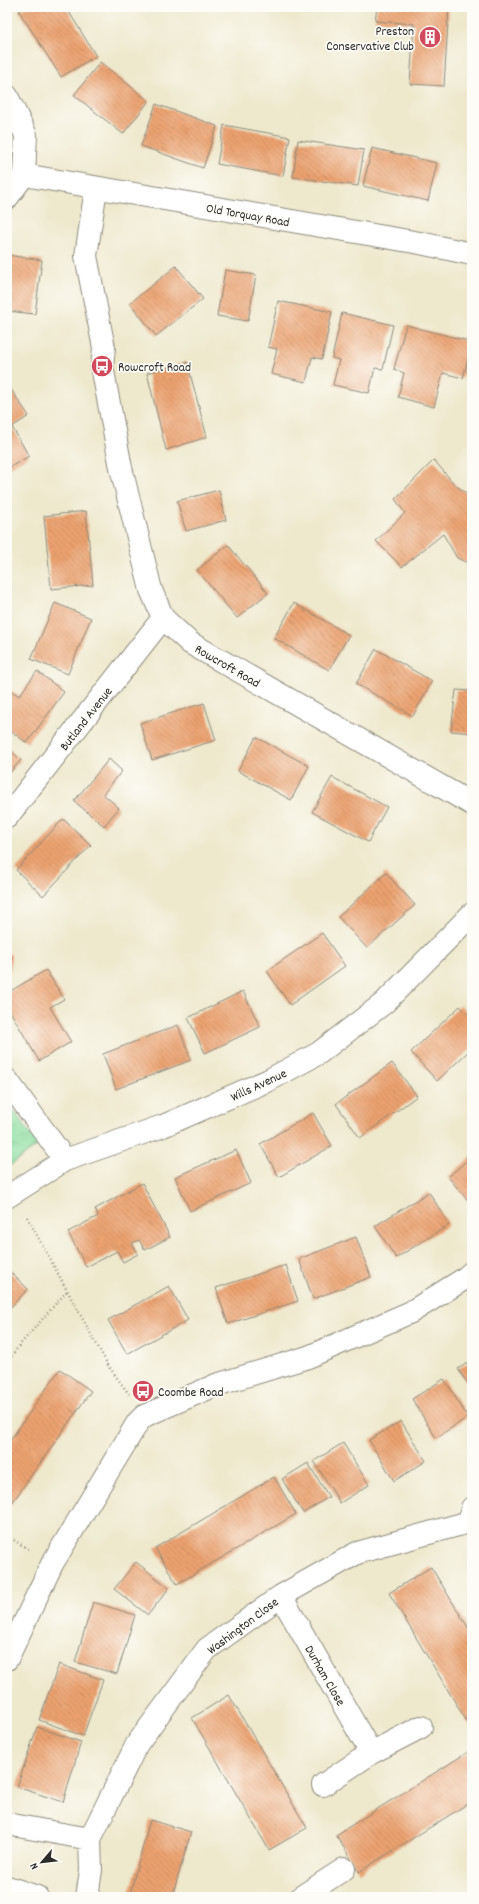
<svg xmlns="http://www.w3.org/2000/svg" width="479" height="1904" viewBox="0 0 479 1904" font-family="Dekko,sans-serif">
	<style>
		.park { fill: url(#park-crowns); stroke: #5b8464 }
		.building { fill: url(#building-back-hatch) }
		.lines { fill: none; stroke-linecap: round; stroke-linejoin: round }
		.minor-casing { stroke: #8c8a7c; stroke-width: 24 }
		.path { stroke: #8c8a7c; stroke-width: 2.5; stroke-dasharray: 1 3; stroke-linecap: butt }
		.minor { stroke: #fff; stroke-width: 22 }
		.labels { text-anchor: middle; stroke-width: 3.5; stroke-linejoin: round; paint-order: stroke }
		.poi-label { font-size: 13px; fill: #2b2b2b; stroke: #fdfcf7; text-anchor: start }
		.street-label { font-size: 13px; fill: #2b2b2b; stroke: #fdfcf7 }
	</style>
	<defs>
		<pattern id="park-crowns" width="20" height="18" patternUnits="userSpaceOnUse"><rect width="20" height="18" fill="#8bdd9e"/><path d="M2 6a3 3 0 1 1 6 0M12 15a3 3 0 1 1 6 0" fill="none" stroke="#78be88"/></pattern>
		<pattern id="building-back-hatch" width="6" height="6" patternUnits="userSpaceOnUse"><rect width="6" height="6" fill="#eca270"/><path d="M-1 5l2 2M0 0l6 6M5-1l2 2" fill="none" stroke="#bf845c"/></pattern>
	</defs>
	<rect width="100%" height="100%" fill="#fdfcf7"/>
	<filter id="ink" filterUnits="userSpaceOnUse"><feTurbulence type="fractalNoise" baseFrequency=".025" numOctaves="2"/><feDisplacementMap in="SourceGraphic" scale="8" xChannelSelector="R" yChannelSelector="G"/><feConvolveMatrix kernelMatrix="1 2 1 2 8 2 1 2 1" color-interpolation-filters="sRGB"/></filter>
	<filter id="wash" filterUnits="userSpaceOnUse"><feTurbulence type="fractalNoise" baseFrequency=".012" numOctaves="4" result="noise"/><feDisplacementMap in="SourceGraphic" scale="16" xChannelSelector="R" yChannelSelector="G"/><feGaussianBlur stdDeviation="0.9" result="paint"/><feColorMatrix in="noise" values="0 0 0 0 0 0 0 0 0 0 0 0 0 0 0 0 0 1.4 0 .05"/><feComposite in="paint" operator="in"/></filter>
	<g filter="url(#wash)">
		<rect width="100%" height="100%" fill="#eee8cc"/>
		<path class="park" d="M7,1101L38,1145L7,1168Z"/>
		<g id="blocks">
			<path class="building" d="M25,7H66L96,56L61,77L19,11Z
				M377,7H449L444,86L410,84L414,24L375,21Z
				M100,62L149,101L123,134L74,95Z
				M156,104L217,126L203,168L141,146Z
				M224,125L290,137L283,176L217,164Z
				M298,140L364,150L358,186L293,177Z
				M372,148L437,163L428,201L363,186Z
				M7,255L42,260L35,314L7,311Z
				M176,266L203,299L156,336L130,303Z
				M225,270L256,275L248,321L217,316Z
				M278,301L332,312L322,359L312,357L306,382L271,374L277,349L268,347Z
				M342,313L393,325L383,369L375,368L369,393L333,385L339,360L332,358Z
				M406,325L472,342L463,378L443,373L434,407L398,397L404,373L394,369Z
				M187,362L207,437L166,450L147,373Z
				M10,388L29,416L12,427L29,456L7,469V390Z
				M434,460L455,485L472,497V565L457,558L443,534L402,567L376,541L405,513L395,499Z
				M219,490L226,520L186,531L177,501Z
				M86,511L93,585L51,589L44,516Z
				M228,545L268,593L237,618L197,570Z
				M55,603L91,618L68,674L31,659Z
				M294,603L349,635L329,670L274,638Z
				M376,649L432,681L413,716L356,684Z
				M37,671L64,692L27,743L7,728V691L9,689L19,696Z
				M456,690L472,691V733L451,731Z
				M204,703L216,740L152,760L140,723Z
				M256,737L309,766L291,800L238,771Z
				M7,747L21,760L7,776Z
				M109,759L122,771L103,794L119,808L104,826L74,801Z
				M332,777L387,807L368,842L312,812Z
				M63,819L91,845L43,896L16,870Z
				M386,873L415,905L367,948L338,917Z
				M322,933L345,966L290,1005L267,971Z
				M7,954H11L10,972H7Z
				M46,970L64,999L50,1007L71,1042L39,1061L7,1006V993Z
				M243,991L260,1027L205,1053L188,1018Z
				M460,1006L472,1018V1048L437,1081L411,1052Z
				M178,1025L191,1060L116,1089L103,1054Z
				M392,1063L417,1096L360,1138L336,1104Z
				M313,1113L332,1146L279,1177L260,1144Z
				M236,1150L251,1183L190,1211L175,1177Z
				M472,1156V1205L448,1177Z
				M142,1183L170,1237L145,1250L139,1240L132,1243L138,1254L123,1262L117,1251L86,1267L68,1232L98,1216L95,1209Z
				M429,1192L449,1225L396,1258L375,1226Z
				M356,1237L371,1277L313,1299L299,1259Z
				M286,1265L298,1301L228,1324L216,1288Z
				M7,1269L28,1289L7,1311Z
				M169,1286L188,1320L127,1354L108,1320Z
				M472,1360V1390L458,1369Z
				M60,1369L91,1391L7,1510V1445Z
				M444,1379L468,1417L436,1438L412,1399Z
				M401,1421L426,1461L394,1481L369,1440Z
				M343,1443L369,1485L340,1503L314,1461Z
				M308,1463L329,1497L303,1513L282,1479Z
				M274,1477L296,1514L177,1584L155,1548Z
				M136,1562L169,1588L148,1615L114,1589Z
				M431,1567L472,1634V1730L389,1593Z
				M93,1602L135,1615L117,1674L75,1662Z
				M59,1664L103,1680L83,1736L39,1720Z
				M229,1695L307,1828L269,1850L192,1718Z
				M37,1727L81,1742L63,1802L17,1787Z
				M468,1752L472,1758V1801L359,1872L336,1835Z
				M150,1820L191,1832L172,1897H129Z"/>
		</g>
	</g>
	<g filter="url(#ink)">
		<use href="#blocks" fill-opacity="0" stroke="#8c8a7c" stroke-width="1"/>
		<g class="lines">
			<g class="minor-casing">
				<path id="minor" d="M7,96L26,135L24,175L7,198
					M24,175L420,243L472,254
					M96,188L86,256L104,348L102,366L121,468L151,590L163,618L190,643L472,804
					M7,817L163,618
					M7,1080L65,1160
					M7,1197L65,1160L163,1126L269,1080L319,1053L384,1003L472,914
					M281,1596L371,1753
					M7,1659L52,1564L138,1422L144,1416L216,1385L308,1357L411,1312L464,1279L472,1272
					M323,1785L371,1753L421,1727
					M7,1824L90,1839
					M7,1887L37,1897
					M87,1897L91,1870L90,1839L137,1744L207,1649L281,1596L357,1553L469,1522L472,1508
					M301,1897L344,1869"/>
			</g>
			<path class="path" d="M27,1217L109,1367L129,1394
				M7,1363L18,1347L67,1291
				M7,1536L30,1550"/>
			<use href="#minor" class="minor"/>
		</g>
	</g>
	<defs>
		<g id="building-disc" transform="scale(1.15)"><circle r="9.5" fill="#d1495b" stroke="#fdfcf7"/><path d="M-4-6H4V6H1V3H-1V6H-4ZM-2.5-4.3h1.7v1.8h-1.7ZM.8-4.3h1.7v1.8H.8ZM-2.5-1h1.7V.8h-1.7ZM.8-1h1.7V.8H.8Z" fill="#fff"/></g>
		<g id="bus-disc" transform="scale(1.15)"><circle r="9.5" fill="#d1495b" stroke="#fdfcf7"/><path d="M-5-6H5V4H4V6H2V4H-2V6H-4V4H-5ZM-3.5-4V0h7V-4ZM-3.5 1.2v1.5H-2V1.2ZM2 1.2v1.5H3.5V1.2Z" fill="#fff"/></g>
	</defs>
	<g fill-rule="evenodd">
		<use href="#building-disc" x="430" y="37"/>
		<use href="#bus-disc" x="102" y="366"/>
		<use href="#bus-disc" x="143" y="1391"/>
	</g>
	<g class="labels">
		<g class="poi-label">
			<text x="414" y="35" text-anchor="end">Preston<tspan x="414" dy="15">Conservative Club</tspan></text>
			<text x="118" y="371">Rowcroft Road</text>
			<text x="158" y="1396">Coombe Road</text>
		</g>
		<g class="street-label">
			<text transform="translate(248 214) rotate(10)" y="5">Old Torquay Road</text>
			<text transform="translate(228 665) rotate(30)" y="5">Rowcroft Road</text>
			<text transform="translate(85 718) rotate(-52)" y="5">Butland Avenue</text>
			<text transform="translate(258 1084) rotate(-25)" y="5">Wills Avenue</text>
			<text transform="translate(242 1625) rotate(-37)" y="5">Washington Close</text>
			<text transform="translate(326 1675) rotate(60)" y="5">Durham Close</text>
		</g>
	</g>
	<rect width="479" height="1904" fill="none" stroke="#fdfcf7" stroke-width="24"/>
	<g transform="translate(42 1862) rotate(242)" stroke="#fdfcf7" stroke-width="3" paint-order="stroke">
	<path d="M0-3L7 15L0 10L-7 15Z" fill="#2b2b2b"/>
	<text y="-6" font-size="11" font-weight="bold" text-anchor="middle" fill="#2b2b2b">N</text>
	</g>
</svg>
